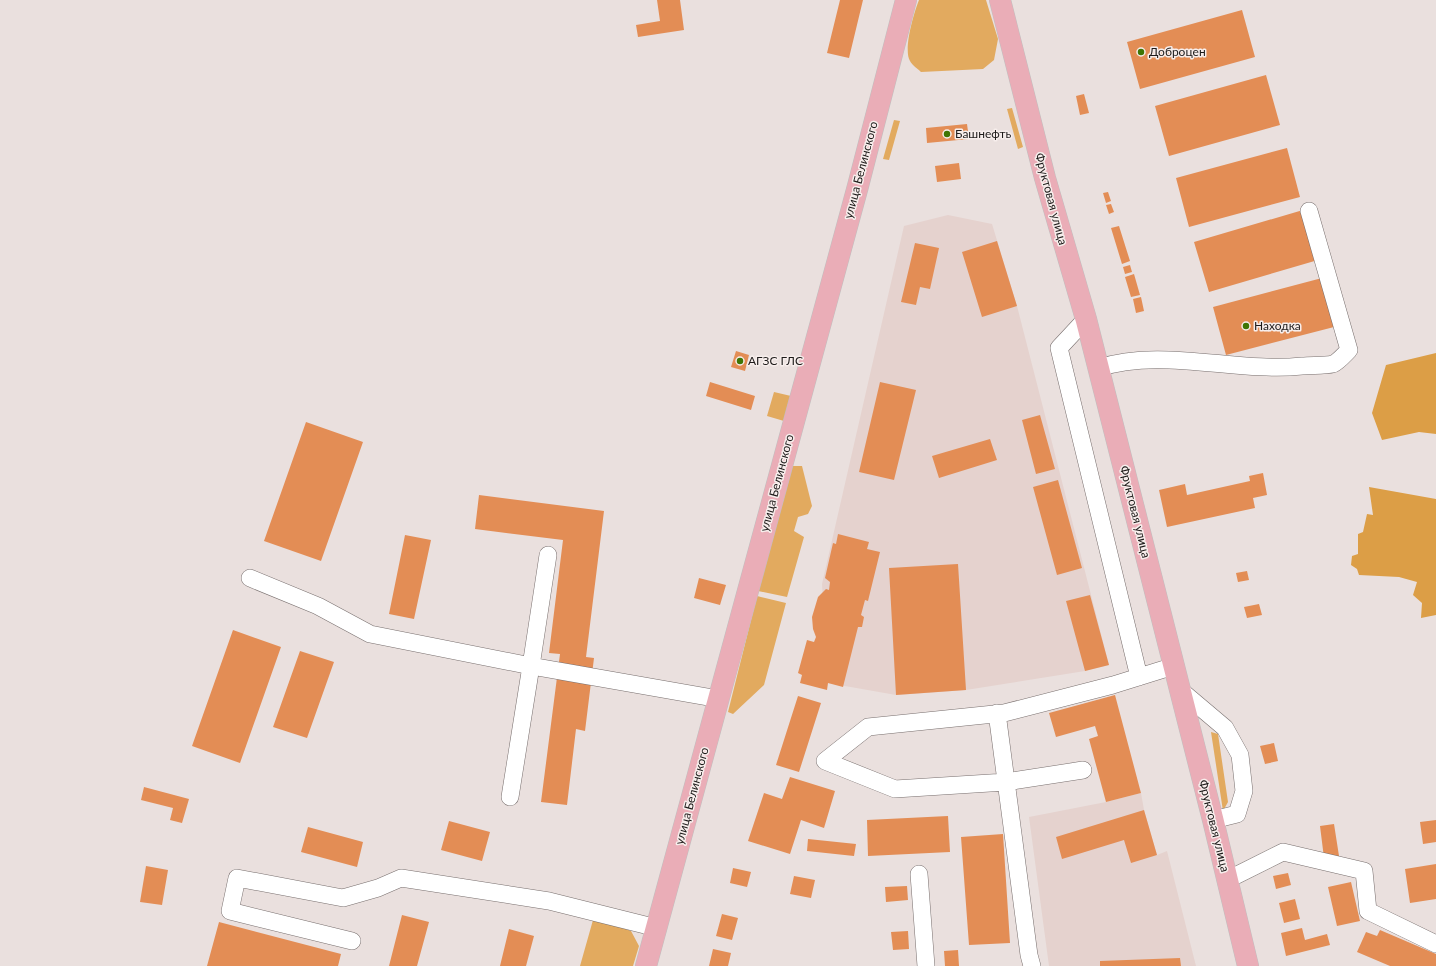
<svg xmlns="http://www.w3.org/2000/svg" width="1436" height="966" viewBox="0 0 1436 966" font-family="Lato,sans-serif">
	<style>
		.built { fill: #e5d2ce }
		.green { fill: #e2aa5f }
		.forest { fill: #dc9e46 }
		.building { fill: #e38d55 }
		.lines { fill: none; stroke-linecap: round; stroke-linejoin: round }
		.minor-casing { stroke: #786f6e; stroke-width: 18 }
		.major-casing { stroke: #c0bfbf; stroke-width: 22 }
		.minor { stroke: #fff; stroke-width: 17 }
		.major { stroke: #eaadb7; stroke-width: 21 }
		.poi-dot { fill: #3e7504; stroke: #f7eeec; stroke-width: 1.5 }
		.labels { text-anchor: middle; stroke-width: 3; stroke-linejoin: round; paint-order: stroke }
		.poi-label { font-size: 12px; fill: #1d1a19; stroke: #f7eeec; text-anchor: start }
		.street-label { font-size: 12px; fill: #1d1a19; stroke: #f7eeec }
	</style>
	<rect width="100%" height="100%" fill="#eae0de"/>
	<path class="built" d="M948,215L992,224L1017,306L1109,665L1085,671L966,690L896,695L828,683L822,584L904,226Z
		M1141,793L1144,810L1157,855L1167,851L1196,966H1049L1029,817L1106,802Z"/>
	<path class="green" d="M919,0H986L998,39L994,60L983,69L921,72C918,69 912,65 910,61C903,50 914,12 919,0Z
		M1012,108L1023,147L1018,149L1007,109Z
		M894,120L900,121L889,160L883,159Z
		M774,392L791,396L784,421L767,416Z
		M792,466H802L812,506L808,514L798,517L794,531L804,537L787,597L758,591Z
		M757,596L786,603L764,685L733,714L728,712Z
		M1211,732L1218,734L1228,802L1223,811Z
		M593,920L611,923L631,931L639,946L633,966H580Z"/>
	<path class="forest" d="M1436,353V434L1419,432L1382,440L1372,413L1386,365Z
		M1369,487L1436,499V615L1421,618L1422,603L1413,595L1417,582L1399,577L1359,575L1357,569L1351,565L1352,556L1358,554V534L1363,532L1367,514L1373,515Z"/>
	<path class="building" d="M657,0H680L684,30L638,37L636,25L660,21Z
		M840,0H863L849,58L827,53Z
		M1242,10L1255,57L1140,89L1127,42Z
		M1266,75L1280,125L1169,156L1155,106Z
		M1084,94L1089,113L1080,115L1076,96Z
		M967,124L969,139L927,143L926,128Z
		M1287,148L1300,197L1189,227L1176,178Z
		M959,163L961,179L937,182L935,166Z
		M1108,192L1111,201L1106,203L1103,193Z
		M1111,204L1114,212L1109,214L1106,205Z
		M1303,210L1318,260L1209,292L1194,242Z
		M1119,226L1130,261L1122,264L1111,228Z
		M997,241L1017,306L982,317L962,252Z
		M915,243L939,248L930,289L920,287L916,305L901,302Z
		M1130,265L1132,272L1125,274L1123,267Z
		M1134,274L1140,295L1131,297L1125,277Z
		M1322,278L1334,327L1226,355L1213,307Z
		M1141,297L1144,311L1136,313L1133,299Z
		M736,351L749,355L745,371L731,367Z
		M710,382L755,396L751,410L706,396Z
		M880,382L916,390L894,480L859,472Z
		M1040,415L1055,469L1036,474L1022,420Z
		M306,422L363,442L321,561L264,541Z
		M990,439L997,460L939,478L932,456Z
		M1263,473L1267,495L1253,498L1255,508L1167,527L1159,490L1185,484L1187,495L1250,481L1249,476Z
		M1058,480L1082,568L1057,575L1033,487Z
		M479,495L604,511L586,657L594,658L585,731L576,729L567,805L541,802L560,654L549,653L563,540L475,529Z
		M838,534L869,542L867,549L880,552L868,601L865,600L861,615L864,617L862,627H858L843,687L828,683L827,690L800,683L802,675L798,673L807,640L814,642L816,637L813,629L812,617L818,597L826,589L829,590L830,582L825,578L833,543L836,544Z
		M405,535L431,540L414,619L389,614Z
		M958,564L966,690L896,695L889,568Z
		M1247,571L1249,580L1238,582L1236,573Z
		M699,578L726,585L720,605L694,598Z
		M1090,595L1109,665L1085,671L1066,601Z
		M1259,604L1262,615L1247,618L1244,607Z
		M233,630L281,647L240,763L192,746Z
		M300,651L334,662L307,738L273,727Z
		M1115,695L1141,793L1106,802L1089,739L1098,736L1095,726L1056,737L1049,713Z
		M798,696L821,703L799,772L776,765Z
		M1274,743L1278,761L1265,764L1260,746Z
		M790,777L835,791L824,828L801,820L790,854L748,841L764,793L782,799Z
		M144,787L189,799L182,823L170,820L173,808L141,800Z
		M1144,810L1157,855L1131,863L1124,840L1062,859L1056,837Z
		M948,816L950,852L868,856L867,820Z
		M1436,820V842L1423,844L1420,822Z
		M449,821L490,832L482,861L441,850Z
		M1334,824L1339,856L1324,858L1320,826Z
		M308,827L363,842L357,867L301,852Z
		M1003,834L1010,943L969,945L961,837Z
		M808,839L856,844L854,856L807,851Z
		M1436,864V899L1410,903L1405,869Z
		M146,866L168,870L162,905L140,902Z
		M733,868L751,872L747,887L730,883Z
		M1288,873L1291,885L1276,889L1273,876Z
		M794,876L815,880L811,898L790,894Z
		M1351,882L1360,921L1337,926L1328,887Z
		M907,886L908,900L886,902L885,887Z
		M1295,899L1300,919L1284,923L1279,903Z
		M722,914L738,918L732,940L716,936Z
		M402,915L429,922L417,966H389Z
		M219,922L341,954L338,966H207Z
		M1302,928L1305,940L1327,934L1330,945L1286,956L1281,933Z
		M509,929L534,936L526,966H500Z
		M1380,930L1436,954V966H1390L1357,952L1366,932L1377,936Z
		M908,931L909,949L893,950L891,932Z
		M713,949L731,953L728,966H709Z
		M958,950L959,966H945L944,951Z
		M1180,958L1181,966H1100V961Z"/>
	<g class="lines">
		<g class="minor-casing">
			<path id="minor" d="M1086,319L1059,348L1139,677
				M1098,368C1163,347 1236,373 1302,366C1312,365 1324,366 1333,364C1338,362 1345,354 1349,350L1309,211
				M548,555L531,666L719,699
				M250,578L318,606L370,634L531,666L510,797
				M1180,690L1225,728L1240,755L1244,791L1237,814L1213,820
				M997,713L1029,955L1032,966
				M1083,770L1006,782L895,789L825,761L868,727L1004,713L1113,685L1174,666
				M919,874L926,966
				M1227,880L1283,852L1364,871L1368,911L1436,944
				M352,941L230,911L237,878L343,898L378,888L401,878L549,901L657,928"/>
		</g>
		<g class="major-casing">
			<path id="major" d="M1000,0L1045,178L1086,319L1213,820L1248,966
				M646,966L858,186L906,0"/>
		</g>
		<use href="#minor" class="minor"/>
		<use href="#major" class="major"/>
	</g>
	<g class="poi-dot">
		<circle cx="1141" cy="52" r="4"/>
		<circle cx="947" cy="134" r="4"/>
		<circle cx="1246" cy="326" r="4"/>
		<circle cx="740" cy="361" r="4"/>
	</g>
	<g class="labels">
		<g class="poi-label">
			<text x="1149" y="56">Доброцен</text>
			<text x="955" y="138">Башнефть</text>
			<text x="1254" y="330">Находка</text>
			<text x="748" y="365">АГЗС ГЛС</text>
		</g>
		<g class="street-label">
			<text transform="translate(861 170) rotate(-75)" y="4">улица Белинского</text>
			<text transform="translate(1051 199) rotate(75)" y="4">Фруктовая улица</text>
			<text transform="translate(777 483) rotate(-75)" y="4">улица Белинского</text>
			<text transform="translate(1135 512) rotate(76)" y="4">Фруктовая улица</text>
			<text transform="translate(692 796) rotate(-75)" y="4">улица Белинского</text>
			<text transform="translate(1214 826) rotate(76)" y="4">Фруктовая улица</text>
		</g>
	</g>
</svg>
